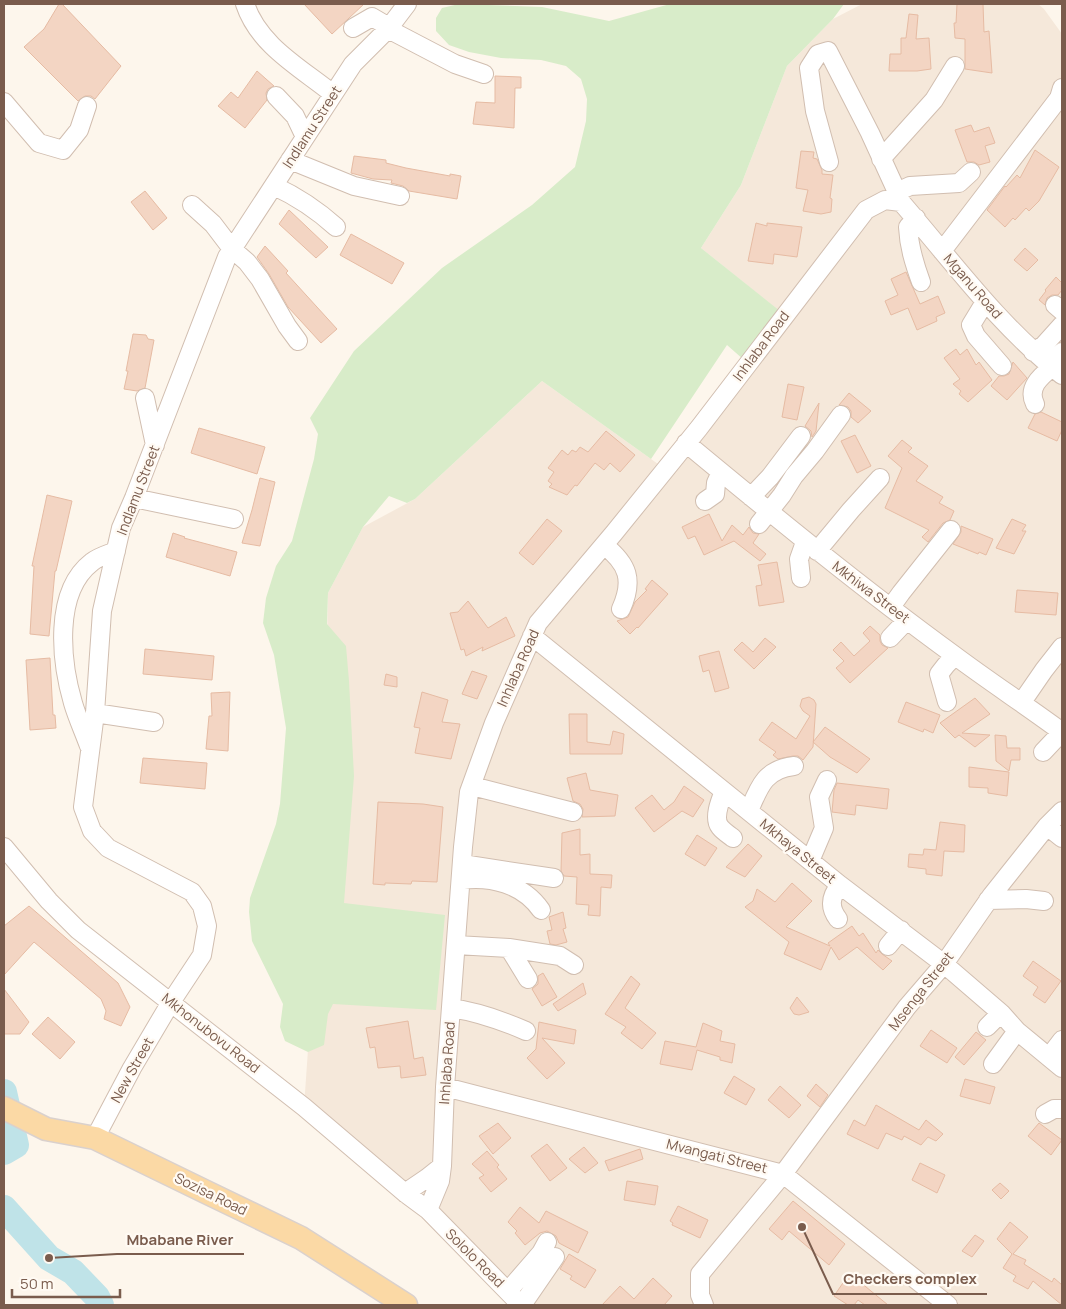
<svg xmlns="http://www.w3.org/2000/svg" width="1066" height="1309" viewBox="0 0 1066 1309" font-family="Manrope,sans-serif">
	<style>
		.residential { fill: #f5e8da }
		.green { fill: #d8ecc9 }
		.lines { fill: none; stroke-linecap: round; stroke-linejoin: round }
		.river { stroke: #bfe3e8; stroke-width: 26 }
		.building { fill: #f3d5c3; stroke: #e6bba3 }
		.minor-casing { stroke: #d1beb0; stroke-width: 20 }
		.major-casing { stroke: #dad1cd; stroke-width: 25 }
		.minor { stroke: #fff; stroke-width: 18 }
		.major { stroke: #fbd9a5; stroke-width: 22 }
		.labels { text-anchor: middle; stroke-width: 4.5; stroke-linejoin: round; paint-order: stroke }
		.street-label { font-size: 14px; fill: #7a5c4d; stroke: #fffaf3 }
		.leader { fill: none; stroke: #7a5c4d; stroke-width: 2 }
		.callout-dot { fill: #7a5c4d; stroke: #fffaf3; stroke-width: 2 }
		.callout-label { font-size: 15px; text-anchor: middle; font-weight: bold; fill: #7a5c4d; stroke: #fffaf3; stroke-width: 4.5; stroke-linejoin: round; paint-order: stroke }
	</style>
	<rect width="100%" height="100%" fill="#fdf6ec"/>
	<path class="residential" d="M862,4H1038L1044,9L1062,34V1305H521L304,1107L334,678L327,641L328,593L363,527L415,499L542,381L665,469L784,315L701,248L741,185L787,66L833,19Z"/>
	<path class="green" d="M459,4L542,7L609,21L670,4H844L833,19L787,66L741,185L701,248L785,315L744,360L727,345L651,459L542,381L415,499L407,503L389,496L363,527L328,593L327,624L346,646L349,681L354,776L344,903L445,915L436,1010L333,1004L328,1014L324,1045L308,1052L285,1041L280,1027L283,1004L252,941L249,912L250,898L276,824L280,804L286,728L274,655L263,623L266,598L276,566L292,541L314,459L318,434L310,418L354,351L442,268L532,205L575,167L586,121L587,99L581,79L566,66L541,60L501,58L469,52L449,45L436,31V18L442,8Z"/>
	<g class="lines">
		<path class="river" d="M4,1092L16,1145L4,1152
			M4,1208L49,1258L73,1272L97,1297L101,1305"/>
	</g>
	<path class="building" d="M59,4H62L121,66L95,99L91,96H85L78,101L24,47L44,29Z
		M304,4H364L332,34Z
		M957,4H983L984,32L989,31L992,73L965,69V39L955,38L954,23H956Z
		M909,14L918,15L916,39L929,38L931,69L917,71H889L890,54H901V38H906Z
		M257,71L274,86L268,89L266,93L267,100L245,128L218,106L231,92L238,98Z
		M495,76L521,77V88H515L514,128L473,124L476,102L495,103Z
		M971,125L974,132L989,127L995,143L985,146L990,162L979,165L974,162H967L955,130Z
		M1035,150L1059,167L1039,201L1029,211L1026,208L1015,220L1013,218L1005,227L987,210L1005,186L1006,187L1017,175L1020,178Z
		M801,151L814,152L813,158L817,159L822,170V174L833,175L830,198L832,199L831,212L821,214L803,211L808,190L796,188Z
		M354,156L386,160V163L406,168L450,176V174L461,176L457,199L409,191L403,186L391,183L392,180L373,179L351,173Z
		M145,191L167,218L153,230L131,202Z
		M289,210L328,247L316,258L279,224Z
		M756,223L767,226V223L802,227L797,257L774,254L773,264L748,261Z
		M351,234L404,263L392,284L340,255Z
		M265,246L288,271L286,273L337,329L321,343L288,307L269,274L257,257Z
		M1025,248L1038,260L1027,271L1014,260Z
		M906,272L920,304L938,296L945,313L936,317L937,321L917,330L908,308L891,315L885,301L898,295L891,279Z
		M1056,277L1062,283V290L1058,295H1052L1047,298L1045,305L1039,300L1046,291L1045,290Z
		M133,334L146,335L148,339L154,340L145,388L137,391L124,389L128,371H126Z
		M956,349L960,355L967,349L976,365L979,362L992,380L968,402L959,394L961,391L953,384L960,379L944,358Z
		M1013,362L1027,378L1007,400L991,386L999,376H1004L1009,374Z
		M788,384L804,387L797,420L782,417Z
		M849,393L871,411L858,423L851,417V411L848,407L839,405Z
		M819,403L816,431L812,437L811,431L805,426Z
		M1041,412L1062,422V430L1057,441L1028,428L1035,414Z
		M199,428L265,447L257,474L191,453Z
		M606,431L635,455L620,472L610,463L604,470L595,463L577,486L575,485L567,495L549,487L552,484L548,481L554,472L548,468L562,450L568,455L572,450L576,452L580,447L588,452Z
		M855,435L871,466L857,473L841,441Z
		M902,440L912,448L908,452L928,466L916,481L943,497L939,503L954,511L950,520L943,523L928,542L922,537L929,530L885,508L902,468L888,456Z
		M260,478L275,482L260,546L242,543L252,510Z
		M47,495L72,501L56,571H55L49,636L30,634L34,566H32Z
		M709,514L722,541L732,525L743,535L749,527L753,533L759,534L753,543L766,554L760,561L734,541L704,555L695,536L688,539L682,527Z
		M547,519L562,531L533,565L519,553Z
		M1012,519L1026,525L1022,531H1026L1014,554L996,548Z
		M961,526L993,539L986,555L979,552L978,554L953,544L961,532Z
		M173,533L185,537L184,538L237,552L230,576L166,557Z
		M777,562L784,602L759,606L756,586L762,585L758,565Z
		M652,580L668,594L638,628L637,627L630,634L617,621L628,617L635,602L647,590L645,589Z
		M1017,590L1058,593L1056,615L1015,612Z
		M468,601L488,628L506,617L515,636L482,651L483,647L466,656L464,649L461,650L450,613L458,612Z
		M870,626L880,635V641L882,645L888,648L850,683L836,668L844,661L833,650L841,642L854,656L870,641L863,633Z
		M765,638L776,647L754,669L734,650L742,642L753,652Z
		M145,649L214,656L212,680L143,674Z
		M719,651L729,688L715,692L709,670L703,672L699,656Z
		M50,658L53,715H55L56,728L30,730L26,660Z
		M472,671L487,676L477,699L462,694Z
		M386,674L397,677V687L384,685Z
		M230,692L228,751L206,749L209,716H212L211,693Z
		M422,692L448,700L442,722L460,724L451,759L415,753L420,728L414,727Z
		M809,697L814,700L816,704L813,747L803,760L798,756H793L778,759L773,755L776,752L759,740L772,722L796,739L810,716L803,711L800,706L802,699Z
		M975,698L990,714L962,733L990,735L975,747L959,735L955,738L940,723Z
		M906,702L940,715L933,733L924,729L923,732L898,722Z
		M569,714H587V742L610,745L613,731L624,734L622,754H570Z
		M825,727L870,759L857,773L830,757L813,742Z
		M995,735L1006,736L1007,748H1020V760H1011L1009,771L996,761Z
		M143,758L207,763L205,789L140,783Z
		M969,767L1009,772L1007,796L988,793V788L969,787Z
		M586,773L590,790L618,795L615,816L582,817L583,809L580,804L573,801L567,778Z
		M837,783L889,789L887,809L856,805L855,815L832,812L834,790Z
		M684,786L704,800L693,817L682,811L654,832L635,808L652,795L664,810L674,802Z
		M378,802L423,804L443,807L437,882L412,881L411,884L385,883V885L373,884Z
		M940,822L965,825L964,852L944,851L942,876L926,874V869L908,867L909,854L923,855L924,849L936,850Z
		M580,829V855L590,854V874L612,875L611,888L601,887L600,916L588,915L589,905L576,904L577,877L564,876L561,871L562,833Z
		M697,835L717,848L705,866L685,854Z
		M748,844L762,856L745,877L726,867Z
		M792,883L812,901L786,927L830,946L828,943L852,926L859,936L863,933L876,953L878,950L882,954L892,961L883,970L857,947L839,960L831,947L821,970L784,954L789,942L745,907L753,901L757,889L775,902Z
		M29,906L118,983L130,1007L121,1026L104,1019L106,1011L101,999L34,942L4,975V926Z
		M563,912L566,928L563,929L567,942L556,945L550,944L547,931L552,930L549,917Z
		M1033,961L1061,981L1045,1003L1033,995L1038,987L1023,976Z
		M543,973L557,997L542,1006L532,989L538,984V976Z
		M631,976L640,984L625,1008L656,1033L642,1049L621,1033L626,1027L605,1014Z
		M583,983L586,994L558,1011L553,1004Z
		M4,989L29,1022L20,1034H4Z
		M797,997L809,1012L799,1015L794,1014L790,1008Z
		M48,1017L75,1042L60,1059L32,1034Z
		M408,1021L414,1059L423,1057L426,1075L401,1078L400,1066L378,1068L375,1047L370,1048L366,1028Z
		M539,1022L576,1030L574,1044L542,1038L565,1063L547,1079L527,1058L536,1049Z
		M703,1023L722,1031L720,1041L735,1044L732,1063L720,1060V1057L697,1050L692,1070L660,1064L665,1041L696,1047Z
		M931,1030L957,1048L947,1063L920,1046Z
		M976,1032L986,1040L964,1065L955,1057Z
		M734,1076L755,1089L746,1105L724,1093Z
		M965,1079L995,1087L990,1104L960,1096Z
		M816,1084L828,1095L820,1107L807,1096Z
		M780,1086L801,1105L789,1118L768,1100Z
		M876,1105L919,1130L926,1120L943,1134L936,1141L928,1137L921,1145L904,1136L902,1140L886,1133L878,1149L847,1134L854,1120L865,1126Z
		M498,1123L511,1138L493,1154L479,1136Z
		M1039,1123L1062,1140L1051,1155L1028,1136Z
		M547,1144L567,1168L550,1181L531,1156Z
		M584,1147L598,1163L585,1173L569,1159Z
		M640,1149L643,1159L609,1171L605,1161Z
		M487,1151L499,1165L497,1167L507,1179L491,1192L479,1178L484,1175L472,1164Z
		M920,1163L945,1175L937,1193L912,1180Z
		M627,1181L658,1186L655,1205L624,1200Z
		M1000,1183L1009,1191L1001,1199L992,1190Z
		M793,1201L845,1244L829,1265L789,1231L782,1240L769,1229Z
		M678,1206L708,1220L700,1238L672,1225L673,1223L670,1221Z
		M520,1207L539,1223L546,1211L588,1232L578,1253L559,1243L556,1236L547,1231L540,1233L525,1245L515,1233L517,1231L508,1222Z
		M1010,1222L1028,1237L1013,1254L1026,1260L1024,1264L1052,1282L1054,1278L1062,1285V1305L1033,1281L1028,1289L1013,1281L1016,1276L1003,1268L1012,1254L997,1239Z
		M975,1235L984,1241L972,1257L962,1251Z
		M569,1254L596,1270L585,1288L570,1279L572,1276L560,1269Z
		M849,1274L860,1282L888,1305H865L858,1300L854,1305H848L834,1296Z
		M653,1278L672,1296L664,1305H602L620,1286L634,1299Z"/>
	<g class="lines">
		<g class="minor-casing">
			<path id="minor" d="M245,4C259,46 301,68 333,94
				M353,28L372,17L389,27
				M388,29L455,64L484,74
				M276,96L295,116L305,137
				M4,102L39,143L63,150L79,130L87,106
				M881,159L934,100L955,66
				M290,160L354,186L400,196
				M829,162L815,111L809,68L818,54L828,51L870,133L897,192
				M274,186C298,197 316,209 336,227
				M889,200L897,192L910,186L959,183L971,172
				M192,205L213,224L232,249L247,262L260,279L287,326L298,341
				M916,218L908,227C909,247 914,263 921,282
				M942,251L1059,98L1062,88
				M985,302L971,325L976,336L1002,366
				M1055,305L1062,311
				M1033,352L1044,345L1062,325
				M1049,364L1062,352
				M145,398L155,445
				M1035,404C1027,388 1040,377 1052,367
				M686,443C774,516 862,588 954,655C990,682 1027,706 1062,732L1043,752
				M751,497L770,477L801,436
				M134,498L234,519
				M705,501L715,494L716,483L721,472
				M759,524L782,495L794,476L815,451L841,415
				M604,545C628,564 634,580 621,609
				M817,551L851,510L880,478
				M801,578L799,559L805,542
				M891,607L901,593L951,530
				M532,636L840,885L944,964L1001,1013L1017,1031L1062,1068
				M890,638L907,620
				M947,702L939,674L946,665L955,656
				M1022,702L1044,670L1062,647
				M95,713L154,722
				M89,746C84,732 77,717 73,703C61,662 53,592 92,562C98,557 108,554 116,551
				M472,786L573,812
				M724,791C720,801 713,818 720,827C723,831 729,835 733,838
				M749,811C759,787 765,769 794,766
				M1047,826L1062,838
				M4,847L49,901L78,930L304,1107L405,1193L428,1210L521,1305
				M810,861L824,828L819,797L827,780
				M462,864L554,878
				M461,880C491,876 523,884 541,910
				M988,900L1026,899L1044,901
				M838,919C829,907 830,897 840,885
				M456,945L509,948L560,956L574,965
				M888,946L901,930
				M509,948L528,979
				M451,1008C478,1012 501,1020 526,1031
				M987,1027L1001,1013
				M1049,1057L1062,1040
				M993,1064L1017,1031
				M445,1087L783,1174L948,1305
				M1045,1114L1054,1109H1062
				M95,1138L132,1068L171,1002L202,955L207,926L202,906L192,892L108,848L92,831L83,807L95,713L102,611L121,528L134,498L227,257L353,64L388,29L407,4
				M405,1193L427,1178L442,1166
				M428,1210L440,1181L442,1166L445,1087L463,847L469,792L494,723L538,623L614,533L699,428L866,210L885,200L901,202C953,262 999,326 1062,375
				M508,1291L541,1253L547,1242
				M522,1305L555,1257
				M704,1305L700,1295V1274L783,1174L907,1007L944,964L992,895L1047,826L1062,811"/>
		</g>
		<g class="major-casing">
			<path id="major" d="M4,1108L46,1129L95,1138L208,1193L301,1238L406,1305"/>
		</g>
		<use href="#minor" class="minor"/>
		<use href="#major" class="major"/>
	</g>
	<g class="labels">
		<g class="street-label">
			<text transform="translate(312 127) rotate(-57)" y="5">Indlamu Street</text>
			<text transform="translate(973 286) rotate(49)" y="5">Mganu Road</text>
			<text transform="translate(761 346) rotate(-53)" y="5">Inhlaba Road</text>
			<text transform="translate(138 490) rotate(-69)" y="5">Indlamu Street</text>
			<text transform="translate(871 592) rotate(37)" y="5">Mkhiwa Street</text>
			<text transform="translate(518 668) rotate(-66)" y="5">Inhlaba Road</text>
			<text transform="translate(798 851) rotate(39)" y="5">Mkhaya Street</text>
			<text transform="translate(921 991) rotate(-52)" y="5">Msenga Street</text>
			<text transform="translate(211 1033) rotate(38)" y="5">Mkhonubovu Road</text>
			<text transform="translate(447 1063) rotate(-86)" y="5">Inhlaba Road</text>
			<text transform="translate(132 1070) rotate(-61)" y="5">New Street</text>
			<text transform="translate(717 1156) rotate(14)" y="5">Mvangati Street</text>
			<text transform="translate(211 1194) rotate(26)" y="5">Sozisa Road</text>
			<text transform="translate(475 1258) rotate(45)" y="5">Sololo Road</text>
		</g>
	</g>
	<path class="leader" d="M49 1258L117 1254H244M802 1227L833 1294H987"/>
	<g class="callout-dot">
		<circle cx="49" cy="1258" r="5"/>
		<circle cx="802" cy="1227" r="5"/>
	</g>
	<g class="callout-label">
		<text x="180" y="1245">Mbabane River</text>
		<text x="910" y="1284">Checkers complex</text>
	</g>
	<rect width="1066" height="1309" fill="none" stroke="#7a5c4d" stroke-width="10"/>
	<path d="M12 1289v8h108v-8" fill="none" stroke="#7a5c4d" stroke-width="2.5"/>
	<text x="20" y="1289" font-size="15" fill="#7a5c4d" stroke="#fffaf3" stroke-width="4" paint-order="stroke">50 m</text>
</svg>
